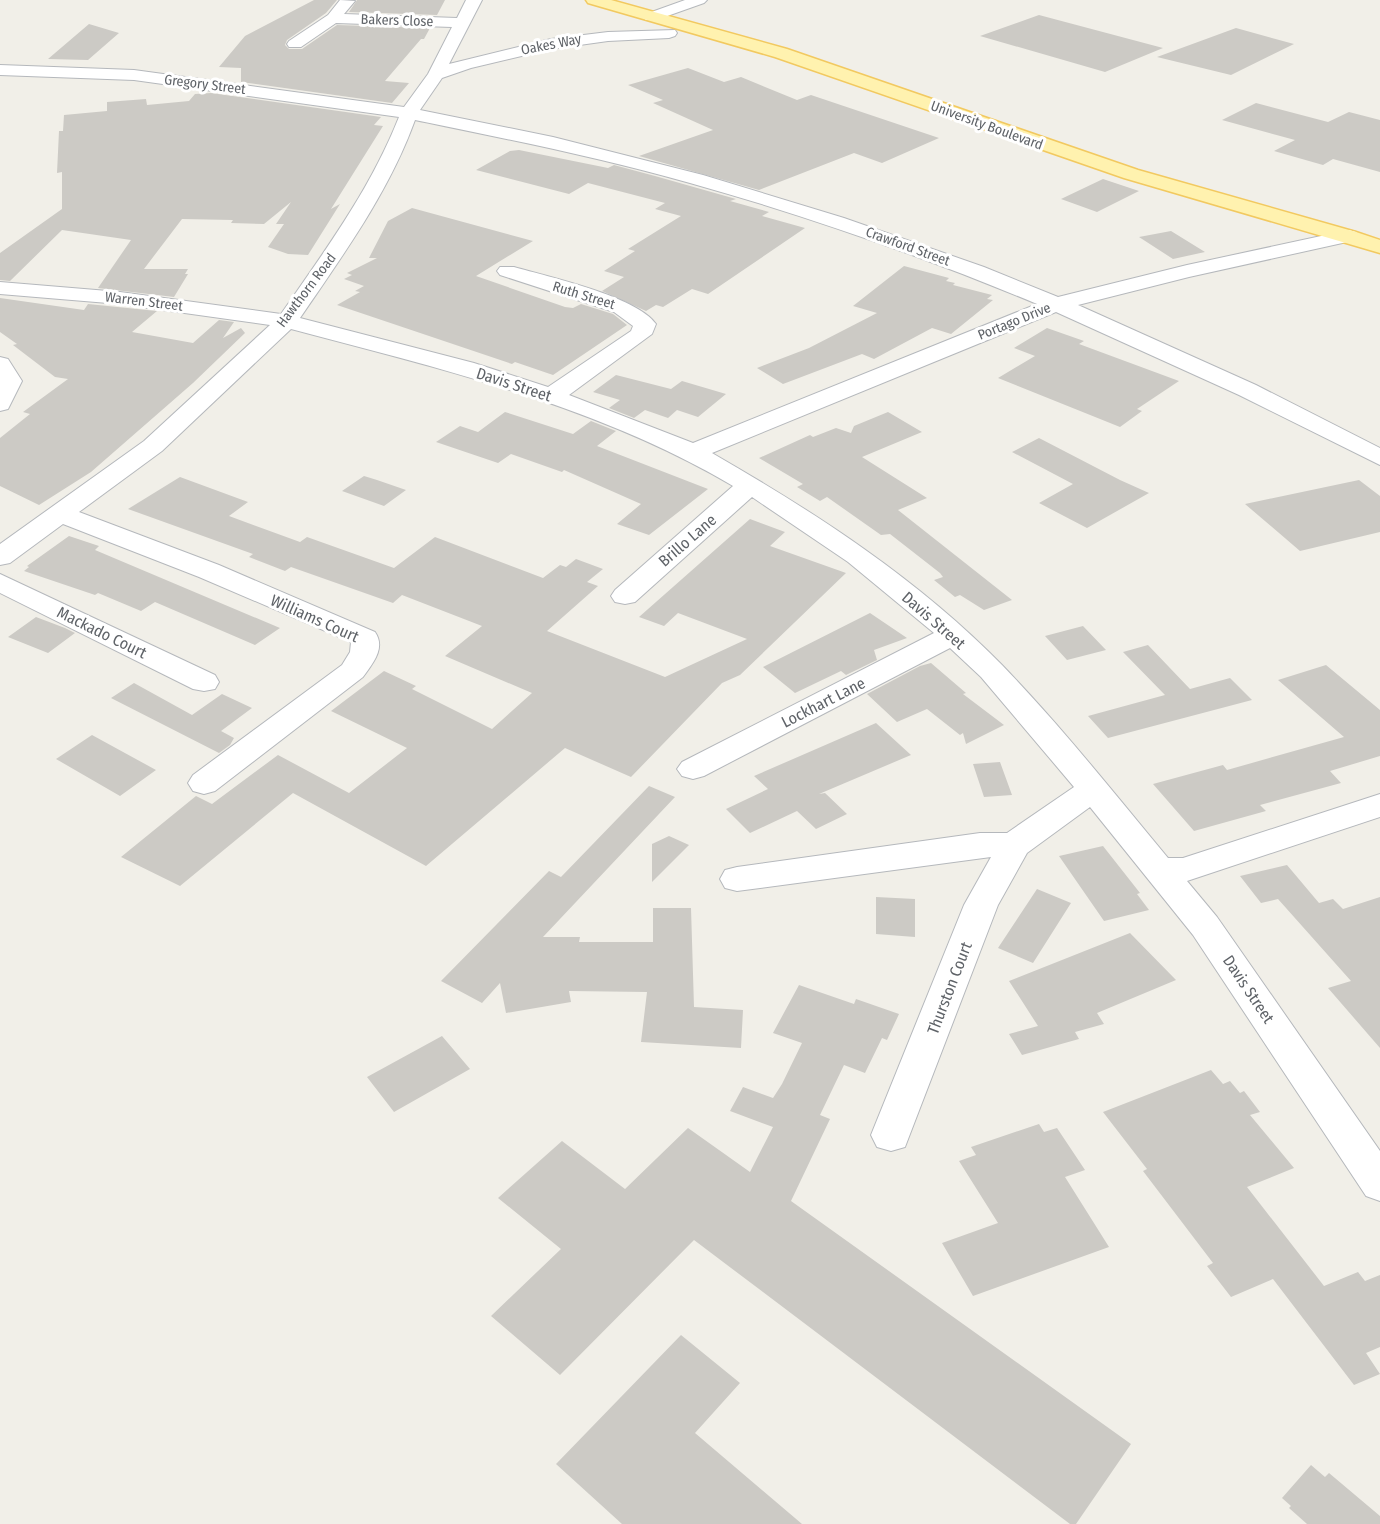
<svg xmlns="http://www.w3.org/2000/svg" width="1380" height="1524" viewBox="0 0 1380 1524" font-family="'Fira Sans Condensed',sans-serif">
	<style>
		.building { fill: #cccac5 }
		.lines { fill: none; stroke-linecap: round; stroke-linejoin: round }
		.minor-casing { stroke: #b5b8bc; stroke-width: 2 }
		.primary-casing { stroke: #f2c960; stroke-width: 3 }
		.minor { fill: #fff; fill-rule: evenodd }
		.primary { fill: #fff2af; fill-rule: evenodd }
		.labels { text-anchor: middle; stroke-width: 6; stroke-linejoin: round; paint-order: stroke }
		.far-street-label { font-size: 14px; fill: #5f6368; stroke: #fff }
		.street-label { font-size: 16px; fill: #5f6368; stroke: #fff }
	</style>
	<rect width="100%" height="100%" fill="#f1efe8"/>
	<path class="building" d="M314,0H337L326,13L287,40L285,45L289,49H302L337,25L430,28L424,39H421L385,81L409,83L392,103L241,82V68L219,67L245,36Z
		M357,0H445L437,15L349,12Z
		M1039,15L1163,48L1105,72L980,36Z
		M89,24L119,33L88,60L48,59Z
		M1236,28L1294,44L1231,75L1157,57Z
		M688,68L724,82L741,77L797,100L811,95L939,138L882,163L854,153L759,190L639,156L713,130L653,103L663,100L628,85Z
		M211,93L381,117L374,125L383,126L331,209L340,204L308,255L288,254L268,247L284,224H276L291,202L264,224L231,223L233,220L182,219L144,269H188L185,274H188L174,297L98,288L131,240L62,230L10,281L0,280V253L62,209V172L57,173L59,131H63L64,115L107,111V102L146,99L147,105L189,101L195,94Z
		M1256,103L1328,122L1349,112L1380,120V172L1333,159L1323,165L1274,151L1295,140L1222,120Z
		M519,150L608,168L614,165L655,176L736,199L730,201L769,212L762,216L805,228L708,294L692,289L663,307L656,305L646,311L602,291L624,277L604,271L635,251L628,249L681,216L655,209L665,203L588,183L569,194L476,170L510,151Z
		M1103,179L1139,191L1097,212L1061,199Z
		M412,208L533,241L476,276L565,307L573,308L581,304L613,314L627,325L553,375L515,362L512,364L337,305L360,292L355,291L364,286L344,279L352,275L347,273L377,258H369L388,221Z
		M1171,231L1205,252L1173,259L1139,237Z
		M904,266L949,278L946,281L955,283L953,285L992,295L987,299L993,300L951,334L932,328L874,359L862,354L783,384L757,368L809,348L877,313L853,306Z
		M0,298L84,310L88,304L157,311L132,332L193,343L219,320L234,322L223,338L241,328L245,333L193,383L91,472L39,505L0,486V438L30,414L23,412L68,379L55,377L13,345L17,344L0,332Z
		M1047,328L1084,341L1079,344L1179,381L1137,409L1142,411L1120,427L998,378L1035,356L1014,348Z
		M616,375L671,389L682,381L726,394L698,417L677,410L668,418L645,410L634,418L609,408L620,400L593,392Z
		M505,412L573,434L591,421L616,431L597,446L708,489L649,535L617,524L641,504L564,470L562,472L511,454L498,463L436,442L460,426L478,432Z
		M888,412L922,432L862,457L927,498L898,510L1012,600L984,610L960,595L955,597L934,580L943,577L940,573L890,534L881,535L827,497L820,501L797,487L803,484L759,458L810,435L813,437L836,428L851,433L854,426Z
		M1039,438L1120,480L1149,493L1087,528L1039,503L1073,484L1012,452Z
		M364,476L377,480L406,490L384,506L342,491Z
		M180,477L248,502L229,516L300,542L307,537L394,568L435,537L543,578L560,565L566,567L576,559L603,569L587,582L598,586L547,631L665,677L747,639L678,613L664,626L639,617L750,519L785,532L770,546L846,573L740,675L722,683L631,777L565,748L426,866L293,793L180,886L121,857L196,796L212,804L278,755L349,793L407,748L331,711L384,671L416,686L412,689L492,729L532,693L445,656L482,626L402,595L393,603L291,567L285,571L249,557L253,554L128,509Z
		M1359,480L1380,496V532L1300,551L1245,504Z
		M69,536L99,546L95,550L280,628L255,645L155,602L141,611L98,593L95,595L24,571L29,567L27,566Z
		M870,613L907,638L874,650L877,660L846,675L841,671L795,693L763,667Z
		M36,617L65,628L75,633L48,653L8,637Z
		M1083,626L1106,650L1067,660L1045,636Z
		M1148,645L1190,689L1230,678L1252,700L1108,738L1088,716L1165,695L1123,652Z
		M931,663L966,693L963,694L1004,725L966,744L963,733L960,735L927,709L897,722L867,694L920,666Z
		M1326,665L1380,710V756L1330,771L1341,783L1260,805L1266,811L1194,831L1153,784L1223,765L1227,770L1344,737L1278,680Z
		M134,683L192,715L222,694L252,708L221,731L234,738L230,745L219,753L111,698Z
		M876,723L911,755L819,794L825,793L847,814L816,829L797,811L750,833L726,809L768,789L754,776Z
		M92,735L156,770L120,796L56,759Z
		M1000,762L1012,795L984,797L973,764Z
		M649,786L675,797L543,937H580L579,942H653V908H691L694,1007L743,1010L741,1048L641,1042L647,992L569,991L571,1002L506,1013L500,983L482,1003L441,981L549,871L561,877Z
		M669,836L689,845L652,882V844Z
		M1103,846L1140,893L1137,894L1149,910L1104,921L1059,856Z
		M1287,865L1319,903L1333,899L1343,909L1380,897V1048L1328,988L1351,981L1278,899L1261,903L1240,876Z
		M1037,889L1071,903L1033,963L998,948Z
		M876,897L915,899V937L876,934Z
		M1130,933L1176,980L1097,1013L1104,1024L1075,1032L1079,1039L1022,1055L1009,1034L1038,1026L1009,981Z
		M799,985L854,1004L856,999L899,1014L887,1040L882,1038L865,1073L844,1065L820,1115L830,1119L791,1201L1131,1444L1076,1524H1070L694,1240L560,1375L491,1316L561,1249L498,1198L562,1141L625,1189L688,1128L750,1172L773,1127L730,1111L743,1087L773,1098L782,1084L802,1043L773,1033Z
		M442,1036L470,1069L394,1112L367,1077Z
		M1211,1070L1223,1084L1230,1081L1240,1093L1244,1091L1260,1112L1250,1115L1294,1168L1247,1187L1324,1286L1358,1272L1365,1281L1380,1275V1347L1366,1353L1380,1374L1354,1385L1273,1279L1231,1297L1207,1266L1213,1263L1143,1171L1147,1169L1103,1112Z
		M1039,1124L1044,1132L1057,1128L1085,1170L1065,1177L1109,1247L973,1296L942,1243L998,1223L959,1161L976,1155L971,1147Z
		M681,1335L740,1383L695,1433L802,1524H622L556,1464Z
		M1311,1465L1325,1477L1329,1473L1380,1516V1524H1307L1289,1508L1291,1506L1282,1498Z"/>
	<g class="lines">
		<g class="minor-casing">
			<path id="minor" d="M340,0L355,1L344,14L457,18L466,0H482L449,64L551,39L608,32L675,30L677,33L675,36L669,38L608,41L551,49L471,68L442,78L420,110L553,137L703,175L844,218L984,267L1058,297L1187,265L1349,230L1356,232L1359,236L1356,240L1189,277L1078,305L1256,385L1380,448V465L1239,395L1056,312L712,453C816,513 918,579 1002,665C1061,726 1114,793 1168,858H1183L1380,794V817L1187,881L1217,917L1380,1151V1201L1366,1196L1193,935L1090,807L1027,853L998,905L905,1147L891,1151L877,1147L871,1135L964,905L991,857L737,891L725,888L720,879L725,870L737,867L980,833H1007L1074,787L981,677L950,648L704,776L693,779L682,776L677,769L682,762L934,633L848,562L752,497L635,602L625,604L615,602L611,596L615,590L733,486C598,406 442,369 291,329L162,451L79,512L219,565L375,632C386,648 373,663 363,677L215,791L204,794L193,791L188,783L193,775L342,665L350,652L351,642L199,577L63,524L10,563L0,565V544L144,441L270,325L120,304L0,294V282L120,292L281,314C325,251 371,188 399,117L134,80L0,75V65L134,70L404,107L428,74L452,27L336,23L301,47H289L287,44L289,41L328,15ZM415,120C507,139 599,157 690,183C808,216 924,257 1037,304L693,443L569,395L652,334L656,324C636,296 549,277 514,267H500L497,271L500,275L614,312L633,326L631,331L548,387L474,363L300,318C343,255 389,192 415,120Z
				M685,0H707L704,3L656,20H646L643,17L646,14Z
				M0,357L8,359L22,381L8,409L0,411Z
				M0,574L215,675L219,682L215,689L204,691L193,689L0,593Z"/>
		</g>
		<g class="primary-casing">
			<path id="primary" d="M586,0H611L787,49L1138,170L1356,232L1380,240V253L1124,178L775,57L588,3Z"/>
		</g>
		<use href="#minor" class="minor"/>
		<use href="#primary" class="primary"/>
	</g>
	<g class="labels">
		<g class="far-street-label">
			<text transform="translate(397 20) rotate(2)" y="5">Bakers Close</text>
			<text transform="translate(551 44) rotate(-11)" y="5">Oakes Way</text>
			<text transform="translate(205 84) rotate(7)" y="5">Gregory Street</text>
			<text transform="translate(987 125) rotate(20)" y="5">University Boulevard</text>
			<text transform="translate(908 246) rotate(20)" y="5">Crawford Street</text>
			<text transform="translate(306 290) rotate(-53)" y="5">Hawthorn Road</text>
			<text transform="translate(584 295) rotate(17)" y="5">Ruth Street</text>
			<text transform="translate(144 301) rotate(7)" y="5">Warren Street</text>
			<text transform="translate(1014 321) rotate(-22)" y="5">Portago Drive</text>
		</g>
		<g class="street-label">
			<text transform="translate(514 384) rotate(18)" y="6">Davis Street</text>
			<text transform="translate(687 540) rotate(-41)" y="6">Brillo Lane</text>
			<text transform="translate(315 618) rotate(24)" y="6">Williams Court</text>
			<text transform="translate(934 620) rotate(41)" y="6">Davis Street</text>
			<text transform="translate(102 632) rotate(26)" y="6">Mackado Court</text>
			<text transform="translate(823 702) rotate(-27)" y="6">Lockhart Lane</text>
			<text transform="translate(949 988) rotate(-69)" y="6">Thurston Court</text>
			<text transform="translate(1249 989) rotate(56)" y="6">Davis Street</text>
		</g>
	</g>
</svg>
